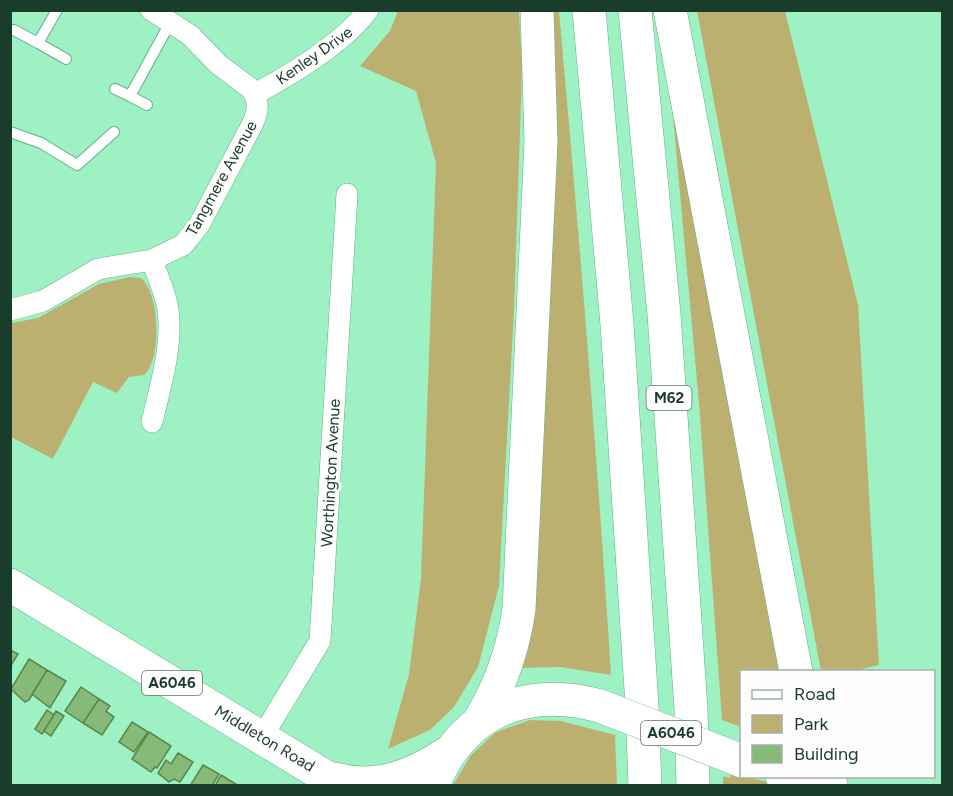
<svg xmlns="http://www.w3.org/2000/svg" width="953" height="796" viewBox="0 0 953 796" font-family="Figtree,sans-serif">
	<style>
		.green { fill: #bcb071 }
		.building { fill: #87b979; stroke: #57874a; stroke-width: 1.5 }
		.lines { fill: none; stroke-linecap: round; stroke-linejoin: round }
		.lane-casing { stroke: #60b287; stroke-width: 12 }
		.street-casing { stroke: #60b287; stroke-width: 22 }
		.primary-casing { stroke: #60b287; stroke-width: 34 }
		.highway-casing { stroke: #60b287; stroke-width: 34 }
		.lane { stroke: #fff; stroke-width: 10 }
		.street { stroke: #fff; stroke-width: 21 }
		.primary { stroke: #fff; stroke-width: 33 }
		.highway { stroke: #fff; stroke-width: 33 }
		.primary-bridge-casing { stroke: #60b287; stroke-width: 34; stroke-linecap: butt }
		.primary-bridge { stroke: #fff; stroke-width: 33 }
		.labels { text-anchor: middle; stroke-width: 6; stroke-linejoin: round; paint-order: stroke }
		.shield { fill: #fdfdfd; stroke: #5e7669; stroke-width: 1.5 }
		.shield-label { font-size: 15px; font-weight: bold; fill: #1a3c2a }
		.street-label { font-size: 16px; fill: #1a3c2a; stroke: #fdfdfd }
	</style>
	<rect width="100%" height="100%" fill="#9ef1c3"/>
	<path class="green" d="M398,11H519L522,69L514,310L499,586L478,667L454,707L430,730L388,749L409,674L421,578L436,163L416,91L360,66L390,31Z
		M553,11H559C579,232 597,453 611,675L560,667L515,668Z
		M697,11H785L858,305L879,665L853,671H821Z
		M668,61L786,671L742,672L741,727L722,720L699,403Z
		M130,277L141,278C160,293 162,360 144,375L129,377L117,393L93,382L53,459L11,437V323L38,318L99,284Z
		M530,720L561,721L615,735L617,785H453L471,755L496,732Z
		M731,768C744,778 762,780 778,785H723V776L730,778Z"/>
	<path class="building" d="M10,650L18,654L10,667Z
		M29,659L47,670L29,700L25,702L11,689Z
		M47,670L66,681L50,708L32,694Z
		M81,687L99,699L83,723L65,711Z
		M99,699L110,706L106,711L114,717L102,735L83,723Z
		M47,710L54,715L42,734L35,729Z
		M56,711L64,716L51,736L44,731Z
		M132,722L148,732L134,752L119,742Z
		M149,732L171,746L157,768L155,767L151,772L132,759Z
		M178,753L193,762L180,782L174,779L169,782L158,773L166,760L171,764Z
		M203,765L219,774L212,786H190Z
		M221,775L239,786H215Z"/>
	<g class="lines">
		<g class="lane-casing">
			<path id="lane" d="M14,30L38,43L57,10
				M38,43L66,59
				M115,89L130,96L171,21
				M130,96L147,105
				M10,132L41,143L77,165L114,132"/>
		</g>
		<g class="street-casing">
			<path id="street" d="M255,94C292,74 343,44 368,10
				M152,260C157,276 166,293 168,310C173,346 160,387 152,422
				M10,310L43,301L98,269L152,260L183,245L199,225L253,123C258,111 260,100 251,89L218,64L190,35L151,10
				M262,737L320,641L347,194"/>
		</g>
		<g class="primary-casing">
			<path id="primary" d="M10,585L341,786
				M782,776L805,786
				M334,779C378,791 414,775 449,752
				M433,786C462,711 526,686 600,706"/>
		</g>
		<g class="highway-casing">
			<path id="highway" d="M589,10L617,324L642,705L645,786
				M635,10L664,314L691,709L693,786
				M670,10L796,672
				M479,721C501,686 513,650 519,609L541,142L537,10
				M826,776L831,786"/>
		</g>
		<use href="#lane" class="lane"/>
		<use href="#street" class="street"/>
		<use href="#primary" class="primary"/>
		<use href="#highway" class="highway"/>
		<g class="primary-bridge-casing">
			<path id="primary-bridge" d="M600,706L742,761"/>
		</g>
		<use href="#primary-bridge" class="primary-bridge"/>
	</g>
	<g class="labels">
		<g class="shield">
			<rect x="646.5" y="386" width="45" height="24" rx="4.5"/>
			<rect x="142" y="671" width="60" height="24" rx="4.5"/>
			<rect x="641" y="721" width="60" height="24" rx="4.5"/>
		</g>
		<g class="shield-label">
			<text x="669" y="403">M62</text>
			<text x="172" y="688">A6046</text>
			<text x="671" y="738">A6046</text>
		</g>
		<g class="street-label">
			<text transform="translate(314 55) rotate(-35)" y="6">Kenley Drive</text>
			<text transform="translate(221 178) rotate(-61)" y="6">Tangmere Avenue</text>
			<text transform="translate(330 473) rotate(-87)" y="6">Worthington Avenue</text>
			<text transform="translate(265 738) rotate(31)" y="6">Middleton Road</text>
		</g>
	</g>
	<rect width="953" height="796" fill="none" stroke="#1a3c2a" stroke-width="24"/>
	<rect x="740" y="670" width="195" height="108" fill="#fdfdfd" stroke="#a2b0a9" stroke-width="1.5"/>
	<rect x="752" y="690" width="30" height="9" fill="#ffffff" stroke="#a2b0a9" stroke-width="1.5"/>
	<text x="794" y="700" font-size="18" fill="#1a3c2a">Road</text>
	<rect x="752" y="715" width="30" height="18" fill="#bcb071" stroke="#a2b0a9" stroke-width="1.5"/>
	<text x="794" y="730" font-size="18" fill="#1a3c2a">Park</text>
	<rect x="752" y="745" width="30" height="18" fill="#87b979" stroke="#a2b0a9" stroke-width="1.5"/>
	<text x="794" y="760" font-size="18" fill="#1a3c2a">Building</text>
</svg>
